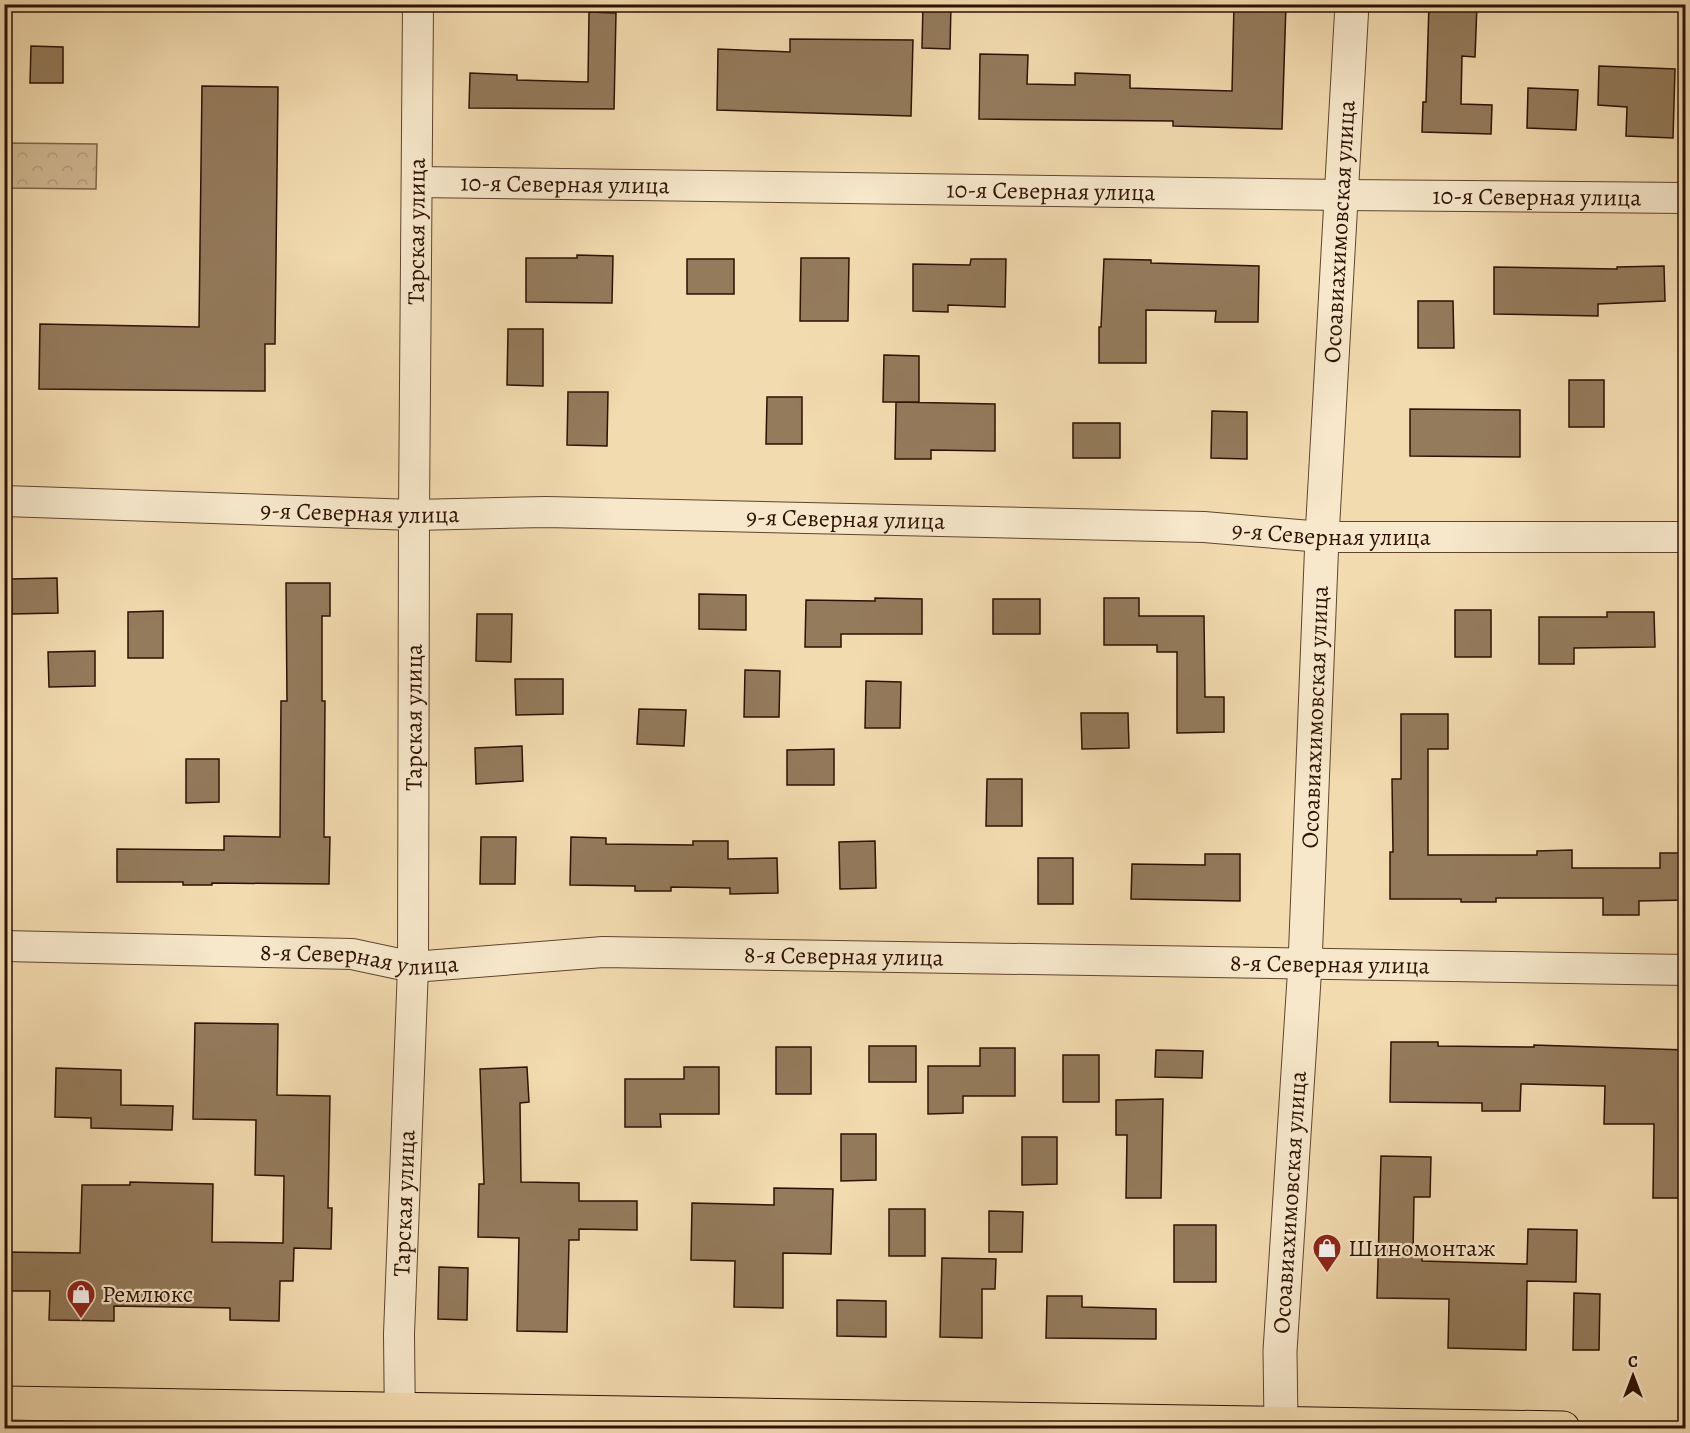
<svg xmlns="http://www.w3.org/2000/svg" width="1690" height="1433" viewBox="0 0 1690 1433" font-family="Alegreya,serif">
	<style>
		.park { fill: url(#park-crowns); stroke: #80664a; stroke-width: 1.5 }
		.building { fill: #947b5c; stroke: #2e1203; stroke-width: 1.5 }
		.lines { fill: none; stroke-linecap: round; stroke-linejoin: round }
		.minor-casing { stroke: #5f442e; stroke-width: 32 }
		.tertiary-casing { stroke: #5f442e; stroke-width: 35 }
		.primary-casing { stroke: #2e1203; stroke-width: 35 }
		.minor { stroke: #f7e8cb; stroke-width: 30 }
		.tertiary { stroke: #f7e8cb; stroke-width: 33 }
		.primary { stroke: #f2dbaf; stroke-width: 33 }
		.labels { text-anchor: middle; stroke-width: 4.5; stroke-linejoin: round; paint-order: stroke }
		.street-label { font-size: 24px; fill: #2e1203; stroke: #f7e8cb }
		.poi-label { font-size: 24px; fill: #2e1203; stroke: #f7e8cb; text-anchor: start }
	</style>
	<defs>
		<pattern id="park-crowns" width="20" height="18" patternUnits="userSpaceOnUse" patternTransform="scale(1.5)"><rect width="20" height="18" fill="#d1b992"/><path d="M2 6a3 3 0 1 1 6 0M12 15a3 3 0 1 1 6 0" fill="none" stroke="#b49e7c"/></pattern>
	</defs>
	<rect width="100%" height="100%" fill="#f2dbaf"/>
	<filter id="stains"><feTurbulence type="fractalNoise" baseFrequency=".00333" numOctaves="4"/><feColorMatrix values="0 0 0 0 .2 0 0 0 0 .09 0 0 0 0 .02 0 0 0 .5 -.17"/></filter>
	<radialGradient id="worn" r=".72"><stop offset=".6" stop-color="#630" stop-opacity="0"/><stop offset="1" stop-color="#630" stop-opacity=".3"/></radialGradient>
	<path class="park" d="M5,143L97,144L96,189L5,188Z"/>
	<path class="building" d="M923,4H951L950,49L922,48Z
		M1234,4H1286L1282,129L1173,126V121L979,119L980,54L1028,55L1027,84L1075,85V73L1130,75V88L1232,91Z
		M1429,4H1477L1475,57L1462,56L1461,104L1492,105L1491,134L1422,132L1423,102H1426Z
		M589,12L616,13L614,109L469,108L470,73L517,75V80L588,82Z
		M790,39L913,40L911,116L717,110L718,49L790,52Z
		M31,46L63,47V83H30Z
		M1599,66L1675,69L1673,138L1626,136L1627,107L1598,105Z
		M202,86L278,87L275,344H265V391L39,389L40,324L199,327Z
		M1528,88L1578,90L1576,130L1527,128Z
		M577,255L613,256L612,303L526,302V258H577Z
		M801,258H849L848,321H800Z
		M687,259H734V294H687Z
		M971,259H1006L1005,307L948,305V312L913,311V264L970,265Z
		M1104,259L1151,260V263L1259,266L1258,322H1215L1216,311L1146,310V363H1099V327H1101Z
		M1664,266L1665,301L1598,304V316L1494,314V267L1617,269V267Z
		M1418,301H1453L1454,348H1418Z
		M508,329H543V386L507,385Z
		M884,355L919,356V402H883Z
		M1569,380H1604V427H1569Z
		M568,392H608L607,446L567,445Z
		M767,397H802V444H766Z
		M896,402L995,404V451L931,450V459H895Z
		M1410,409L1520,410V457L1410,456Z
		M1212,411L1247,412V459L1211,458Z
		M1073,423H1120V458H1073Z
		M57,578L58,613L12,614L11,579Z
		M286,583H330V616H322V701H325L324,837H330L329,884L212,883V885H183V882H117V849L224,850V836L280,837L281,701H287Z
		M699,594L746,595V630L699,629Z
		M875,598L922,599V634H841V647H805L806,600L875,601Z
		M1104,598H1139V616H1204L1205,697H1224V732L1177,733V652H1157V645H1104Z
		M993,599H1040V634H993Z
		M1455,610H1491V657H1455Z
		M163,611V658H128V612Z
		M1607,612H1654L1655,647L1574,648V664H1539V617H1607Z
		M477,614H512L511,662L476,661Z
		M95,651V686L49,687L48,652Z
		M745,670L780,671L779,717H744Z
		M515,679H563V714L516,715Z
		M866,681L901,682L900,728H865Z
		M639,709L686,710L684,746L637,744Z
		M1081,713H1128L1129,748L1082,749Z
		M1401,714H1448V749H1428V855H1537V851L1572,850V868H1660V853H1686V900L1639,901V915H1603V898H1496V902H1461V899H1390V852H1393L1392,779H1401Z
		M522,746L523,781L476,784L475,748Z
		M834,749V785H787V750Z
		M186,759H219V802L186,803Z
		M987,779H1022V826H986Z
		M481,837H516L515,884H480Z
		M571,837L606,838V844L693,845V841H728V859L777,858L778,893L730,894V888L671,887V891H635V886L570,885Z
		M875,841L876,888L840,889L839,842Z
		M1205,854H1240V901L1131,899L1132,864L1205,865Z
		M1038,858H1073V904H1038Z
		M195,1023L278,1024L277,1095L330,1096L328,1208H332L331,1249L294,1248L293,1281H280L279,1321L230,1320V1308L114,1306V1321L49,1320L50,1291H4V1252L80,1253L82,1185H130V1182L213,1184L212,1242L283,1243L284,1176L255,1175L256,1120L193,1119Z
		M1391,1042H1438V1046L1534,1047V1045L1686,1050V1198H1653L1654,1124H1604L1605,1086L1521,1084L1520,1111H1482V1103L1390,1102Z
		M869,1046H916V1082H869Z
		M776,1047H811V1094H776Z
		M980,1048H1015V1096H963V1113L928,1114V1066H980Z
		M1156,1050L1203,1051L1202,1078L1155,1077Z
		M1063,1055H1099V1102H1063Z
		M527,1067L529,1102L520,1103L521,1182L579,1183V1201H637V1230L579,1229V1240H569L567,1332L517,1331L519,1238L478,1237L479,1184H484L480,1069Z
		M684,1067H719V1114H660L661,1127H625V1079H684Z
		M56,1068L121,1070V1105L173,1106L172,1130L91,1128V1118L55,1117Z
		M1163,1099L1161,1198H1126L1127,1135H1116V1100Z
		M841,1134H876V1180L841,1181Z
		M1022,1137H1057V1184L1022,1185Z
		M1381,1156L1431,1157L1430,1197H1414L1413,1255H1422V1261L1527,1264L1528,1229L1577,1230L1576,1282L1527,1281L1526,1350L1448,1348L1449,1299L1377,1298Z
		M774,1188L833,1189L831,1254L783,1253V1308L734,1307L735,1261L691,1260L692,1203L774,1205Z
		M889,1209H925V1256H889Z
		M989,1211L1023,1212L1022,1252H989Z
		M1174,1225H1216V1282H1174Z
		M942,1258L996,1259L995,1289H982V1338L940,1337Z
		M439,1267L468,1268L467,1320L438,1319Z
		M1574,1293L1600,1294L1599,1350H1573Z
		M1047,1296H1082V1307L1156,1309V1339L1046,1338Z
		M837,1300L886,1301V1337L837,1336Z"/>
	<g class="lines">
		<g class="minor-casing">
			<g id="minor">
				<path id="s1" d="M417,182L1343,195L1686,198"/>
				<path id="s2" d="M4,501L414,515L546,512L1204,527L1322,537H1686"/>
				<path id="s3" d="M4,946L352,954L413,967L603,952L1686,970"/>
				<path id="s4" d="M400,1428L399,1334L413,967L414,515L418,4"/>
			</g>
		</g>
		<g class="tertiary-casing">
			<g id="tertiary">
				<path id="s5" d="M1281,1424L1280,1351L1305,964L1322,537L1352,4"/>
			</g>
		</g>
		<g class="primary-casing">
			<path id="primary" d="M4,1403L1563,1428"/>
		</g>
		<use href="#minor" class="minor"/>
		<use href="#tertiary" class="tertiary"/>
		<use href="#primary" class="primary"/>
	</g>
	<defs>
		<g id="shop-pin" transform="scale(1.5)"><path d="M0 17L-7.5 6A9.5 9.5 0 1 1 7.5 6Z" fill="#8f2418" stroke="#f7e8cb"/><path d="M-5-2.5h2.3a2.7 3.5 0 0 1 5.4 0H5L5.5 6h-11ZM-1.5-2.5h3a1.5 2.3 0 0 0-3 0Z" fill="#fff"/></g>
	</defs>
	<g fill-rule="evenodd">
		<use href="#shop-pin" x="1327" y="1248"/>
		<use href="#shop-pin" x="81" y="1294"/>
	</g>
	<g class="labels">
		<g class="street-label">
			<text dy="8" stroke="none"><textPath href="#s1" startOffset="148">10-я Северная улица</textPath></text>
			<text dy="8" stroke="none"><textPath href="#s1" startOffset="634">10-я Северная улица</textPath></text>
			<text dy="8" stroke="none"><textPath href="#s1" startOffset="1120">10-я Северная улица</textPath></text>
			<text dy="8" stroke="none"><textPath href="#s4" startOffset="1197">Тарская улица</textPath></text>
			<text dy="8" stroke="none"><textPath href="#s5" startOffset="1194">Осоавиахимовская улица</textPath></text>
			<text dy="8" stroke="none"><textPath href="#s2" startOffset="356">9-я Северная улица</textPath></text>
			<text dy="8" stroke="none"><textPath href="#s2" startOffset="842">9-я Северная улица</textPath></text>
			<text dy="8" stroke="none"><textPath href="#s2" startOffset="1328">9-я Северная улица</textPath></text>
			<text dy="8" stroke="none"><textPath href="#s5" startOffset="708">Осоавиахимовская улица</textPath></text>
			<text dy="8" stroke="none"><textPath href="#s4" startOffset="711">Тарская улица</textPath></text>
			<text dy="8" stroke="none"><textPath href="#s3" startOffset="842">8-я Северная улица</textPath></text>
			<text dy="8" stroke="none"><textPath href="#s3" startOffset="356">8-я Северная улица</textPath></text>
			<text dy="8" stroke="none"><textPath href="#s3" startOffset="1328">8-я Северная улица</textPath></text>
			<text dy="8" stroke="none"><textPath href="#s4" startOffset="225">Тарская улица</textPath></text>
			<text dy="8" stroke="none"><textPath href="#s5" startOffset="222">Осоавиахимовская улица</textPath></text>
		</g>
		<g class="poi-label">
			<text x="1348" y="1256">Шиномонтаж</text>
			<text x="102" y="1302">Ремлюкс</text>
		</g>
	</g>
	<rect width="1690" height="1433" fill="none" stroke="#f2dbaf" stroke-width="24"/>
	<rect x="6" y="6" width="1678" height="1421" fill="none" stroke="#2e1203" stroke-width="3"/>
	<rect x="12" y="12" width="1666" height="1409" fill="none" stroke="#2e1203" stroke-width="1.5"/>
	<g transform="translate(1633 1376)" stroke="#f7e8cb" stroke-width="4.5" paint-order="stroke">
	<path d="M0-4.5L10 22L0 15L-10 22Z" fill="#2e1203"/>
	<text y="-9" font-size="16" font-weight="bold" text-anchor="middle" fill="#2e1203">С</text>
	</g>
	<rect width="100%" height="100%" filter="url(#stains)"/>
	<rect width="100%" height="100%" fill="url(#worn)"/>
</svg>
